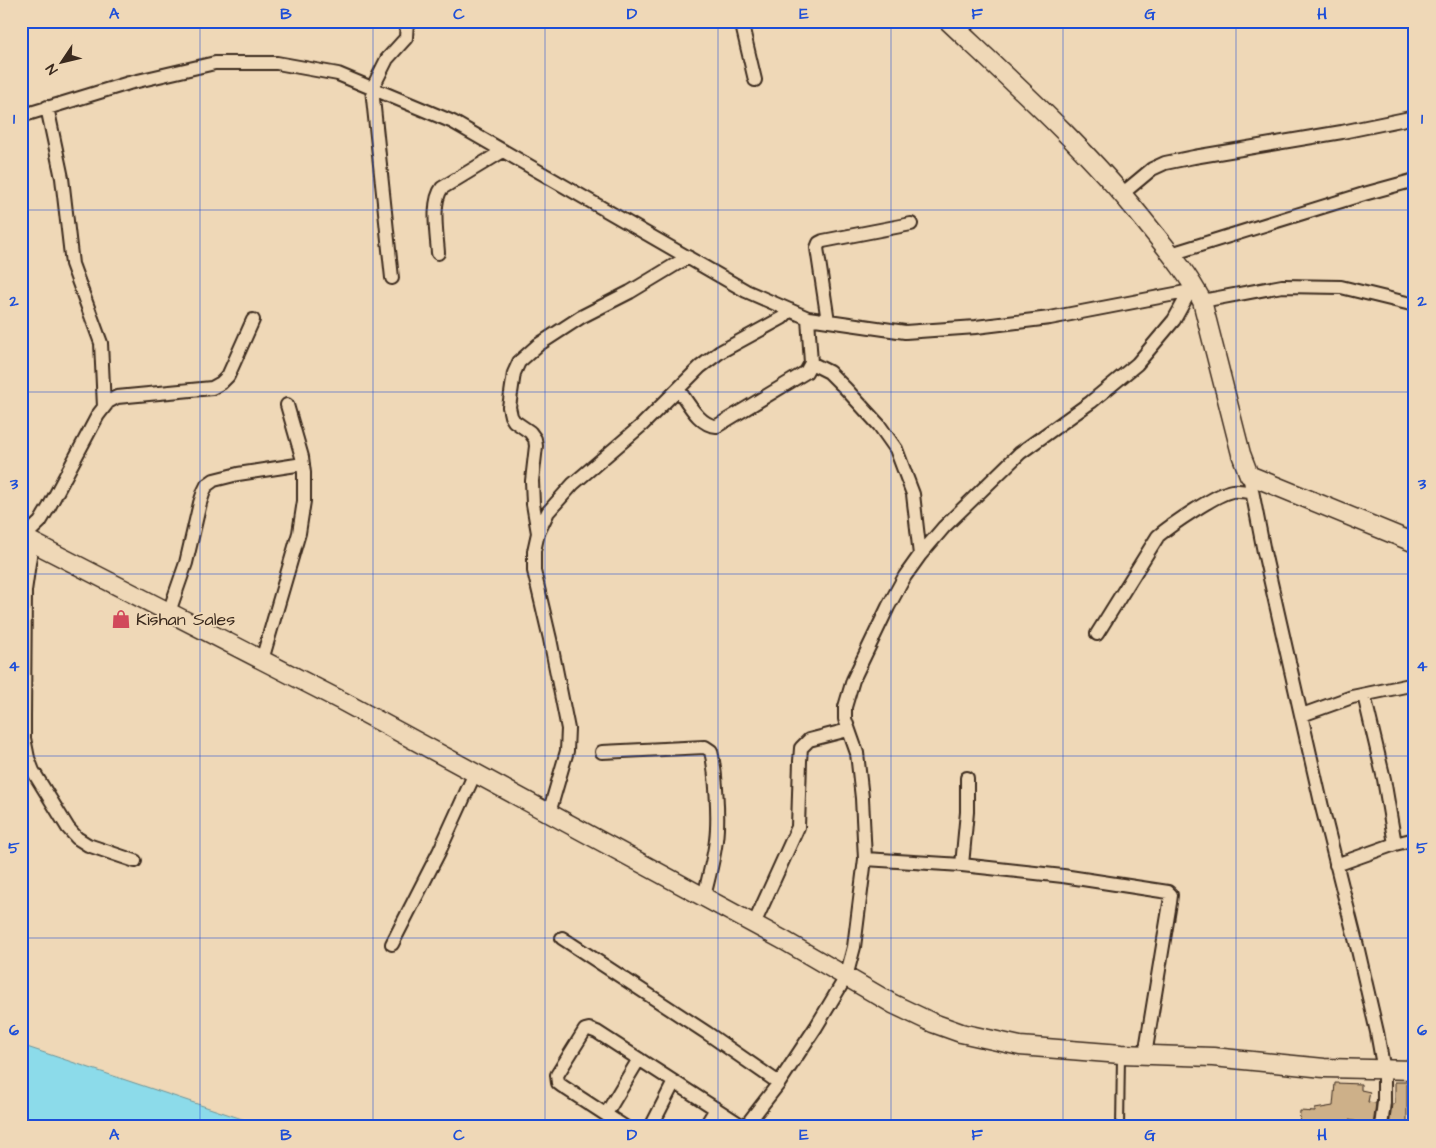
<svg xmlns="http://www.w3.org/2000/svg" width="1436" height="1148" viewBox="0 0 1436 1148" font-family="'Architects Daughter',sans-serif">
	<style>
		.water { fill: #8cdbea; stroke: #6c9498 }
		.building { fill: #cdb089; stroke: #3b2a1e }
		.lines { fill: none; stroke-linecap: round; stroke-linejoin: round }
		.lane-casing { stroke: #3b2a1e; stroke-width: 10 }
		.street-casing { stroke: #3b2a1e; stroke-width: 16 }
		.secondary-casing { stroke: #3b2a1e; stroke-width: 21 }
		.lane { stroke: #efd8b7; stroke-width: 6 }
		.street { stroke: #efd8b7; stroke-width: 12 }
		.secondary { stroke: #efd8b7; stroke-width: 18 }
		.grid { fill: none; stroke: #1d4ed8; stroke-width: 1; stroke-opacity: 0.55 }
		.labels { text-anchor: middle; stroke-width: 4; stroke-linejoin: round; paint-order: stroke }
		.poi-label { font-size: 18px; fill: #3b2a1e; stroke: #efd8b7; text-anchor: start }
		.neatline { fill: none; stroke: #1d4ed8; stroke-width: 2 }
		.grid-label { font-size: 16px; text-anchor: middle; font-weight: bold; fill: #1d4ed8 }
	</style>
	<rect width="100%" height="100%" fill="#efd8b7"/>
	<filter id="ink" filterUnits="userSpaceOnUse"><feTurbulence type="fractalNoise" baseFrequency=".02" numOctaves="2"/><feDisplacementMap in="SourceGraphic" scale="10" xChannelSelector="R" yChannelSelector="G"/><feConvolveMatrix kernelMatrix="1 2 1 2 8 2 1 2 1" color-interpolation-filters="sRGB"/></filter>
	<g filter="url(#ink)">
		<path class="water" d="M21,1045L266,1127H21Z"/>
		<path class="building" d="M1395,1082H1407V1127H1389L1392,1104H1395Z
			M1335,1083L1361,1084V1090L1370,1092L1368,1102L1376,1103L1373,1125L1349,1120V1126L1336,1124L1335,1127H1299L1300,1111L1315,1112V1109L1333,1106Z"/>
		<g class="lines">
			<g class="lane-casing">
				<path id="lane" d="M1120,1127L1121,1055"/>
			</g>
			<g class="street-casing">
				<path id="street" d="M741,21L755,80
					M960,32L970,21
					M47,107L62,178L72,264L101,343L104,407
					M21,116L129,83L215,63H277L338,74L453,122L746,291L808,318L905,332L976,327L1050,318L1196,290
					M1122,194L1152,169L1165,163L1194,157L1342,132L1415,117
					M438,253C437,236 431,202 442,188L503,151
					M1171,254L1364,194L1415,180
					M392,278L372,89L387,59L406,38L407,21
					M1202,301L1282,286L1341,287L1415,305
					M828,321L817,248L819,243L823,241L911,224
					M811,363L829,372L846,389L879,425L896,449L913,494L920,555
					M678,389C687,401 700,427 717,426L806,372L811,363L808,318
					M1249,475L1264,552L1322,807L1358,950L1377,1032L1384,1071V1102L1381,1127
					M538,533L533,504L532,481L536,446L535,439L530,432L514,421L511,416L509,407L514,373L519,362L538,345L581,317L630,292L688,257
					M21,540L40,522L49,507L98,415L108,402L117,397L212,388L221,383L228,376L253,320
					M32,542L25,591L24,716V738L28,758L33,771L68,828L77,838L88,845L135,861
					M169,612L186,563L200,503L204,491L207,485L214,480L238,474L303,464
					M1097,634L1158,536C1171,525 1216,494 1232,491C1237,490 1245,492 1251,492
					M262,660L299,533L304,501V473L302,457L287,405
					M1364,695L1384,779L1395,844
					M1302,715L1352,697L1415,684
					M602,752L705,747L711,751C716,772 719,818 716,840C714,859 708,879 704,897
					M549,813L567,751L568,729L550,639L534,571V551L538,533L548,512L573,484L642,425L700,367L720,352L782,318L790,310
					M865,859L962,865L1063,876L1168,892L1171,895L1170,903L1145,1055
					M962,865L967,812V778
					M1336,865L1395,844L1415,839
					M754,924L798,827L800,761L801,748L809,740L848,730
					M562,938L707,1033L779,1083
					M392,944L439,852L475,773
					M606,1114L639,1059
					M625,1127L562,1086L558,1083L557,1075L585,1030L589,1029L597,1032L744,1127
					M651,1127L674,1082
					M705,1127L716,1109
					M745,1127L779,1083L816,1027L846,977L854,947L865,859L862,798L857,753L845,719V707L853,680L888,607L905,576L920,555L944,527L1020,453L1091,402L1137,364L1174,320L1190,291"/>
			</g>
			<g class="secondary-casing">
				<path id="secondary" d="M948,21C1017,86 1087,149 1146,223C1166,248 1187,272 1202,301L1241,454L1249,475L1415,543
					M21,547L32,542L342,701L785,941L893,1004L933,1023L961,1033L1020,1046L1121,1054L1213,1057L1324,1068L1415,1070"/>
			</g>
			<use href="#lane" class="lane"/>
			<use href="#street" class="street"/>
			<use href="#secondary" class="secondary"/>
		</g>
	</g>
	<path class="grid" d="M200,21V1127M373,21V1127M545,21V1127M718,21V1127M891,21V1127M1063,21V1127M1236,21V1127M21,210H1415M21,392H1415M21,574H1415M21,756H1415M21,938H1415"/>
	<defs>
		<g id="shop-bare" transform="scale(1.5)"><path d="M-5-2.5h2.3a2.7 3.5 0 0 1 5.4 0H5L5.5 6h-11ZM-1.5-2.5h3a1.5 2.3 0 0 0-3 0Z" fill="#d1495b" stroke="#efd8b7" stroke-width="2.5" paint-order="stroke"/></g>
	</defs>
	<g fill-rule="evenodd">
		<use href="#shop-bare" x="121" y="619"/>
	</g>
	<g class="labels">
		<g class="poi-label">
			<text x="136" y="625">Kishan Sales</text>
		</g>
	</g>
	<rect width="1436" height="1148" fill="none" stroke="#efd8b7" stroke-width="55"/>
	<g transform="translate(62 62) rotate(235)" stroke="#efd8b7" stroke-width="4" paint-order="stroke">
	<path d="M0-4L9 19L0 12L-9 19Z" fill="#3b2a1e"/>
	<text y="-8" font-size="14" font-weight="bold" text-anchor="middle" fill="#3b2a1e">N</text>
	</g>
	<rect x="28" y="28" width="1380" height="1092" class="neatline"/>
	<g class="grid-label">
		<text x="114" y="19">A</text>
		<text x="286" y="19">B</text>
		<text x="459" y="19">C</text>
		<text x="632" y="19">D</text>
		<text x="804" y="19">E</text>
		<text x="977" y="19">F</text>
		<text x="1150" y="19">G</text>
		<text x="1322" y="19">H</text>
		<text x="14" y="124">1</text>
		<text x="1422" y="124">1</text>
		<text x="14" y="306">2</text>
		<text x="1422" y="306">2</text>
		<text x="14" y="489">3</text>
		<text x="1422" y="489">3</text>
		<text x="14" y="671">4</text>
		<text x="1422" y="671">4</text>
		<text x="14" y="853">5</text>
		<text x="1422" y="853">5</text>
		<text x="14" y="1035">6</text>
		<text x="1422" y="1035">6</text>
		<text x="114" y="1140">A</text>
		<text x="286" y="1140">B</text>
		<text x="459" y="1140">C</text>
		<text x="632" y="1140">D</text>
		<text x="804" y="1140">E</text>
		<text x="977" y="1140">F</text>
		<text x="1150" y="1140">G</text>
		<text x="1322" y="1140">H</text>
	</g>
</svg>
